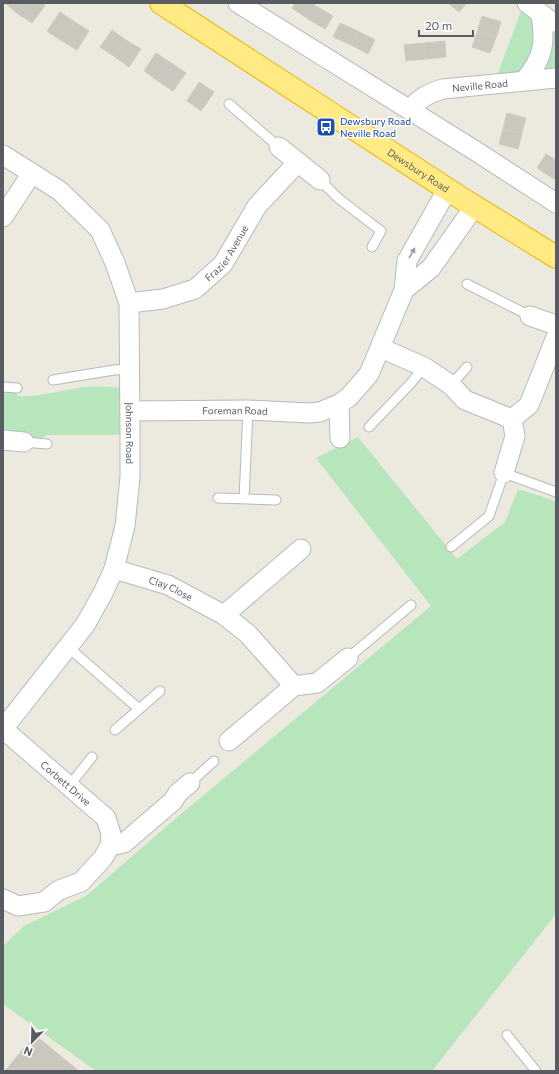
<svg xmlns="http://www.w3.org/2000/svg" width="559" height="1074" viewBox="0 0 559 1074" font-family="Commissioner,sans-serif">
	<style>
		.green { fill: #b8e6bc }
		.building { fill: #c9c7be; stroke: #d1ccbd }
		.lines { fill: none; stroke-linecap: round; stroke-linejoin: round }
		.lane-casing { stroke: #b7b9bf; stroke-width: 11 }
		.street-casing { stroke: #b7b9bf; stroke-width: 21 }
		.highway-casing { stroke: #ebb400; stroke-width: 24 }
		.lane { stroke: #fff; stroke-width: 9 }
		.street { stroke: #fff; stroke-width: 19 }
		.highway { stroke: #ffea83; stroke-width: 22 }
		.oneway { fill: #9b9da0 }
		.labels { text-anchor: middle; stroke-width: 3; stroke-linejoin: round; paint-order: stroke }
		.street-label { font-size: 10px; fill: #585b61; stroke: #fff }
		.transit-label { font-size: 10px; fill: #164399; stroke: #fff; text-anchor: start }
	</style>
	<rect width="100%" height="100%" fill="#eceade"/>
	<path class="green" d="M524,3L556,25V78L494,84Z
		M3,387L17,388V396C40,398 63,389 86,387C101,386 115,387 130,389V434L109,435H47L33,443L3,440Z
		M358,437L457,559L505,522L518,489L556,501V914L432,1071H96L3,1004V946L24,926L86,896L175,819L431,606L316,458Z"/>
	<path class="building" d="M5,3H26L18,14Z
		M26,3H42L45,5L32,23L18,14Z
		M295,3H312L316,6L308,19L292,8Z
		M448,3H467L459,12Z
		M316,6L333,16L325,29L308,19Z
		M60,12L75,22L62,41L47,31Z
		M482,16L501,22L496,38L477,32Z
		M75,22L89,31L77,50L62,41Z
		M340,23L358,31L351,45L333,37Z
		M112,30L126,40L115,57L100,47Z
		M358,31L375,40L368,54L351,45Z
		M477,32L496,38L490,53L472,47Z
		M126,40L141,49L129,67L115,57Z
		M445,41L446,57L426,59L424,43Z
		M424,43L426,59L406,61L404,45Z
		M156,53L171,63L158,81L144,71Z
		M171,63L186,73L173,91L158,81Z
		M199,82L214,92L201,111L187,101Z
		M507,113L526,118L522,133L503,129Z
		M503,129L522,133L518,149L499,144Z
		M546,154L556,160V176L554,179L537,168Z
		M35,1035L79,1071H5Z"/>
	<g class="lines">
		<g class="lane-casing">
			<path id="lane" d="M229,104L279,147
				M320,180L338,198L381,231L372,247
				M467,284L530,316
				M53,380L114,370L130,369
				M451,385L467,367
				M3,387L17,388
				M369,427L411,383L424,367
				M24,442L47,444
				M218,498L276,500
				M244,499L248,410
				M451,547L489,516L504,473L556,492
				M68,647L139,709
				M348,658L411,605
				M115,730L160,691
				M190,783L214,761
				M69,786L92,757
				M507,1035L536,1071"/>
		</g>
		<g class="street-casing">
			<g id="street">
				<path d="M238,3L474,150L556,203"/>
				<path d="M527,3L552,22"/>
				<path d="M524,81C543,59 546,43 541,15"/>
				<path id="s1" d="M410,110C419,98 429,93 443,89L556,78"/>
				<path d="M279,147L320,180"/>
				<path id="s2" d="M3,155L60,191L100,230L115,263L129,303L130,434V477L125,526L114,569L103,593L85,625L3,729L106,818L111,834L110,846L103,858L81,882L59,890L44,902L18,906L3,899"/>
				<path d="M3,217L32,173"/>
				<path d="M404,290L431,268L474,207"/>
				<path id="s3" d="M129,303L163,299L195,289L223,264L257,206L298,162"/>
				<path d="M530,316L556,325"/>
				<path d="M381,348L424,367L451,385L465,400L512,419"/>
				<path d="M339,404L340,438"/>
				<path id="s4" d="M130,411L248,410L309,413L320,412L339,404L349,397L369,374L404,290L407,261L447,190"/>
				<path d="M3,440L24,442"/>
				<path d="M504,473L515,436L512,419L529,405L556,337"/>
				<path id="s5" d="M114,569L168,585L224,615L248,634L294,686"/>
				<path d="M224,615L301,549"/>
				<path d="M229,741L294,686L317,683L348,658"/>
				<path d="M110,846L124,843L173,801L178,793L190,783"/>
			</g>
		</g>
		<g class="highway-casing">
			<g id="highway">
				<path id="s6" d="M161,3L461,198L556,257"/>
			</g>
		</g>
		<use href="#lane" class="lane"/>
		<use href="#street" class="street"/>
		<use href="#highway" class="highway"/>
	</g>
	<defs><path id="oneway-solid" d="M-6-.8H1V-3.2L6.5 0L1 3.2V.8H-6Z"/></defs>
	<use class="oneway" href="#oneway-solid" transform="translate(412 253) rotate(-60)"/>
	<defs>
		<g id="bus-square" transform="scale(1)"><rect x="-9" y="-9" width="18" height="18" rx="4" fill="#1a4fb4" stroke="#fff"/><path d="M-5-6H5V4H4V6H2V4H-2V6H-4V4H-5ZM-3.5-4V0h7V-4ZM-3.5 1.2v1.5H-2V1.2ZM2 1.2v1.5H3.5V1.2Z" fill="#fff"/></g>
	</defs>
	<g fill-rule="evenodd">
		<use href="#bus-square" x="326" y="127"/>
	</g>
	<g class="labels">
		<g class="street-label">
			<text dy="4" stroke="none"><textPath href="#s1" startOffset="77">Neville Road</textPath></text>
			<text dy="4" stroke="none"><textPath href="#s6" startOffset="307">Dewsbury Road</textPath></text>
			<text dy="4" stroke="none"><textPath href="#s3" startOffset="116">Frazier Avenue</textPath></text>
			<text dy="4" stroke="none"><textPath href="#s4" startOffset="105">Foreman Road</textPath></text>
			<text dy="4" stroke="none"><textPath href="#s2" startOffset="332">Johnson Road</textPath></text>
			<text dy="4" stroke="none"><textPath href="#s5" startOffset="60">Clay Close</textPath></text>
			<text dy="4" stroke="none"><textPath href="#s2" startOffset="748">Corbett Drive</textPath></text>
		</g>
		<g class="transit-label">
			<text x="340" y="125">Dewsbury Road<tspan x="340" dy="12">Neville Road</tspan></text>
		</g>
	</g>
	<rect width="559" height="1074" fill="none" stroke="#585b61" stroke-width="8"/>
	<g transform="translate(32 1042) rotate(203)" stroke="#ffffff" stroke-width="3" paint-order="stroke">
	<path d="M0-3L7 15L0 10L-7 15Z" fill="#585b61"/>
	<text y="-6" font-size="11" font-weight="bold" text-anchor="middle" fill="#585b61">N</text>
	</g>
	<path d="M419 30v6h54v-6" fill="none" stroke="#585b61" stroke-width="2"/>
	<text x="425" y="30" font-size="12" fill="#585b61" stroke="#ffffff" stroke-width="3" paint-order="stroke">20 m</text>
</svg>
